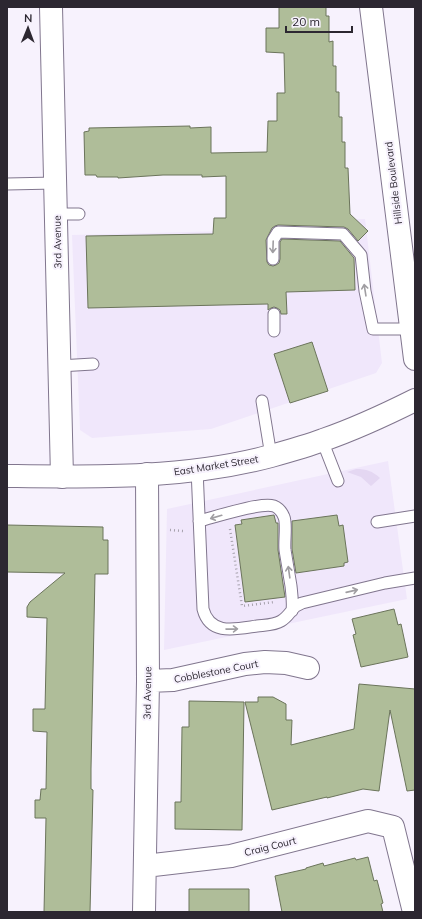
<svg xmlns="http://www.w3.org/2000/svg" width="422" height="919" viewBox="0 0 422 919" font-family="Mulish,sans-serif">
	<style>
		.built { fill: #f0e7fb }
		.green { fill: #e4d7f2 }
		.building { fill: #afbd99; stroke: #6b745b }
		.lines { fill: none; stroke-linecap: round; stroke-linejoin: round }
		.lane-casing { stroke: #81768e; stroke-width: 13 }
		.street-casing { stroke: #81768e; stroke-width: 24 }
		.secondary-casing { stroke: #81768e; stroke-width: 24 }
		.primary-casing { stroke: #81768e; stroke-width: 24 }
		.path { stroke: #a7a2ad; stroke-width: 2.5; stroke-dasharray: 1 3; stroke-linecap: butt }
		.lane { stroke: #fff; stroke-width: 11 }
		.street { stroke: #fff; stroke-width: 22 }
		.secondary { stroke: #fff; stroke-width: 22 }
		.primary { stroke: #fff; stroke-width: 22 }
		.oneway { stroke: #a09ea2 }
		.labels { text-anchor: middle; stroke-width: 4; stroke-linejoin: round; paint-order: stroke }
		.street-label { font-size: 10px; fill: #2c2731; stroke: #f7f2fd }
	</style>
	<rect width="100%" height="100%" fill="#f7f2fd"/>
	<path class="built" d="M365,219L382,363L376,373L211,429L92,438L80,430L72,235L265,230L264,222Z
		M388,461L407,599L164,650L167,509Z"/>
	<path class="green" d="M356,469C367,469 372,471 380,478L371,486L361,477L347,472Z"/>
	<path class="building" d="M279,7H326V16H329V42L333,41V66H336V92H339V117H342V142H345V168H348L350,214L368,231L358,241L348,229L344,227L278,225L275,226L272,228L266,240L267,262L269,265L273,266L276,265L279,263L280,259V242L282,239L340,241L354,258L355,290L286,292L287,314H281L280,310L277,308L274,307L271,308L268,310V304L88,308L86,236L213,234L214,218H226V176L202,177V175H163L118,178V177H97L96,175H85L84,132L89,131V128L190,126V128L211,127V153L267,152L268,121H277V93H285L284,53L266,52V28H279Z
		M312,342L328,391L290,403L274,354Z
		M274,515L276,523H278V550L285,597L245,602L235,525L242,524L241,520Z
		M337,515L339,526L343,525L348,562L344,563V566L296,573L292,549V521Z
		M7,525L103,527V540H108V574H95L91,769V789L93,790L90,912H44L46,818H35V800H40L41,789H46L47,732L33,731V709H45L47,618L27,617V607L30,602L65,573L7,572Z
		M394,609L398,625L401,624L408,657L361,667L353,635L356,634L352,619Z
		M359,684L415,689V790L407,791L390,710L379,791L363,789L327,798V797L272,810L245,702H258V697H273L286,704V720H292L291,745L354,729Z
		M189,701L244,702L242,830L175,829V802H181L182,727H189Z
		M368,857L374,881L377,880L383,903L381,904L383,912H282L275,876L306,869V868L323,863L324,866L355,858L356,860Z
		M189,889H249V912H189Z"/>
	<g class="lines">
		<g class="lane-casing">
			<path id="lane" d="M7,184L55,183
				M56,214H79
				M273,259V240L278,232L343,234L361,255L365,291L373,329H411
				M274,331V314
				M59,366L93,364
				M262,401L271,456
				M322,440L338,481
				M197,469L203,609C210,636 236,629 257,626C265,625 275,625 281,621C288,617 291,610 296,606C298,605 300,604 302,603L385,583L415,578
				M199,521C215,517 259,502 274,506C279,508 282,512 284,517C287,524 284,541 285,550C287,562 289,574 291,586C292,595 293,602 292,611
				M377,522L415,516"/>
		</g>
		<g class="street-casing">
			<path id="street" d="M51,7L62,477
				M148,681L173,680L245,664L265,662L286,663L308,668
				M145,866L231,856L368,821L393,827L414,912
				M144,912L148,681L147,474"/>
		</g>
		<g class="secondary-casing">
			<path id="secondary" d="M371,7L415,359"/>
		</g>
		<g class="primary-casing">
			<path id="primary" d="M7,476C95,477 185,479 271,456C289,451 307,446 323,440C355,429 385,415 415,400"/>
		</g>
		<path class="path" d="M230,529L242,606L275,602
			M170,530L183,531"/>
		<use href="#lane" class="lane"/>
		<use href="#street" class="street"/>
		<use href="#secondary" class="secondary"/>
		<use href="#primary" class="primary"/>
	</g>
	<defs><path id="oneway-shaft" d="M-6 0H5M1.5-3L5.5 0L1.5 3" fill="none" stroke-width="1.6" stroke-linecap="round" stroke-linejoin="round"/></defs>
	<g class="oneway">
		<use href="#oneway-shaft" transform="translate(273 247) rotate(92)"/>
		<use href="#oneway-shaft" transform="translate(365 290) rotate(-99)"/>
		<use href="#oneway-shaft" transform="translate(216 517) rotate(164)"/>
		<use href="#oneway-shaft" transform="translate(289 572) rotate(-98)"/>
		<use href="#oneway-shaft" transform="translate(352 591) rotate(-13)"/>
		<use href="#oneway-shaft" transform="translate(232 629) rotate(-1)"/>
	</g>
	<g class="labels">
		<g class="street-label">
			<text transform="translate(393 183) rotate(-97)" y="4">Hillside Boulevard</text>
			<text transform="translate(57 242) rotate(-91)" y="4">3rd Avenue</text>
			<text transform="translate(216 465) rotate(-9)" y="4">East Market Street</text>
			<text transform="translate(216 671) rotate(-11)" y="4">Cobblestone Court</text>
			<text transform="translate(147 693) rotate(-89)" y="4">3rd Avenue</text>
			<text transform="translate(270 846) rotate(-14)" y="4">Craig Court</text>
		</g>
	</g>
	<rect width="422" height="919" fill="none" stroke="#2c2731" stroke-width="16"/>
	<g transform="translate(28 28) rotate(1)" stroke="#f7f2fd" stroke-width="3" paint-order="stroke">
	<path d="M0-3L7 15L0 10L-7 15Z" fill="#2c2731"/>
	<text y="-6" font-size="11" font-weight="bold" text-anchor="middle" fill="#2c2731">N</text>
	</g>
	<path d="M286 26v6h66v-6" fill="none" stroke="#2c2731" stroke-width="2"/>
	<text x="292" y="26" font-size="12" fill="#2c2731" stroke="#f7f2fd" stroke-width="3" paint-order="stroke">20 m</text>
</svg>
